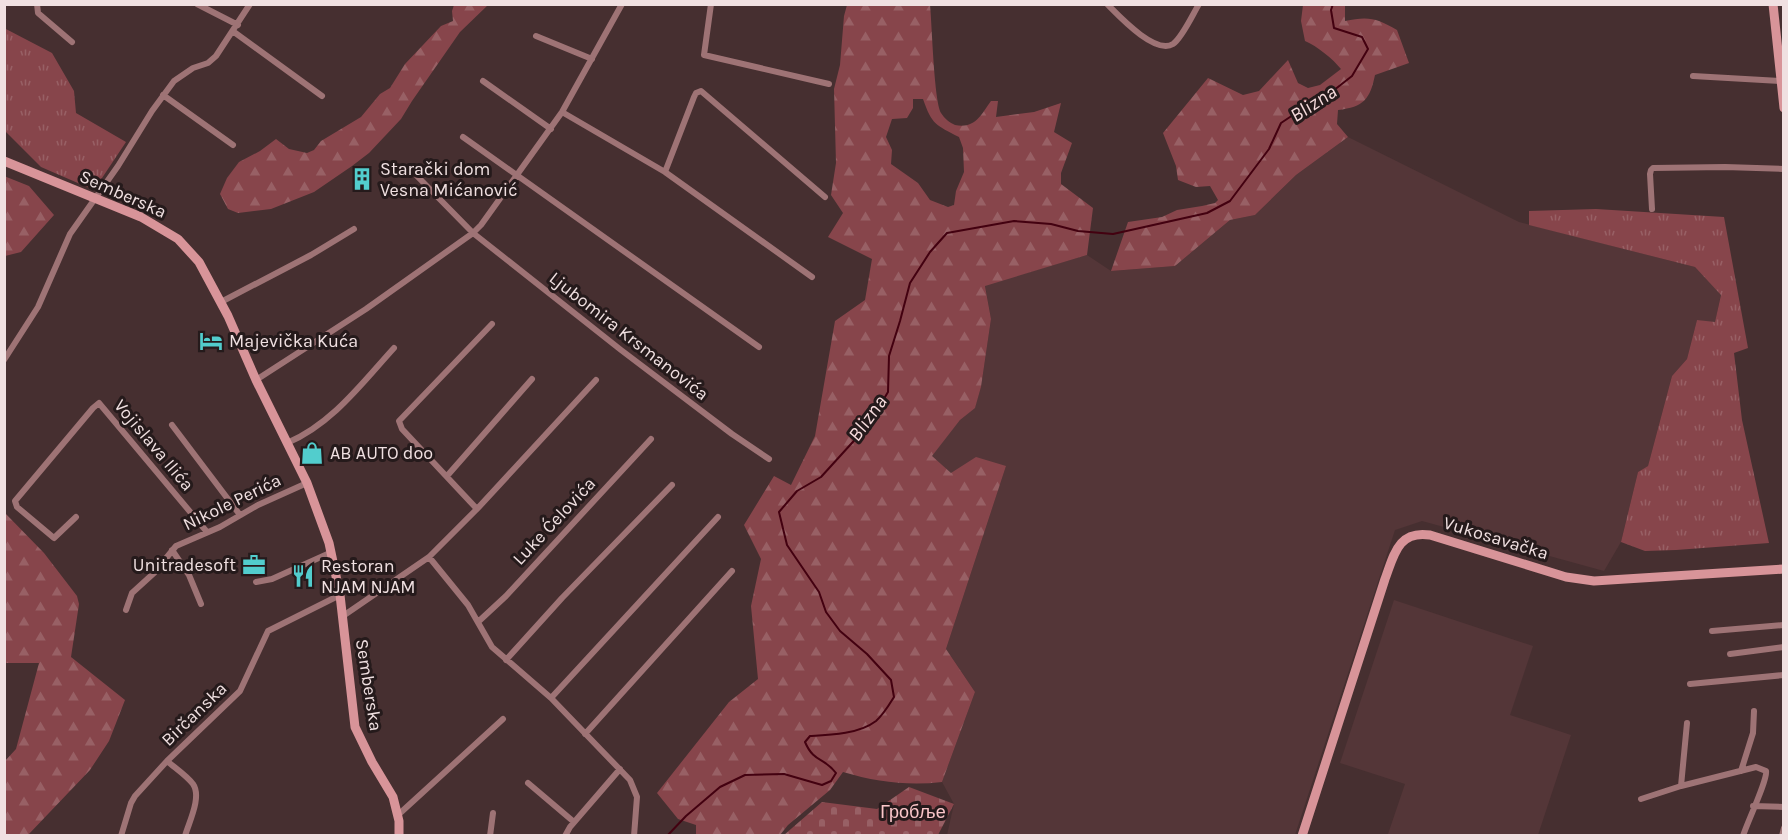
<svg xmlns="http://www.w3.org/2000/svg" width="1788" height="840" viewBox="0 0 1788 840" font-family="Karla,sans-serif">
	<style>
		.built { fill: #543638 }
		.grass { fill: url(#grass-tufts) }
		.forest { fill: url(#forest-firs); fill-rule: evenodd }
		.cemetery { fill: url(#cemetery-stones) }
		.lines { fill: none; stroke-linecap: round; stroke-linejoin: round }
		.stream { stroke: #430110; stroke-width: 2 }
		.street { stroke: #9e7375; stroke-width: 6 }
		.secondary { stroke: #d89499; stroke-width: 9 }
		.labels { text-anchor: middle; stroke-width: 6; stroke-linejoin: round; paint-order: stroke }
		.poi-label { font-size: 18px; fill: #f0e0e1; stroke: #251a1b; text-anchor: start }
		.street-label { font-size: 18px; fill: #f0e0e1; stroke: #251a1b }
		.park-label { font-size: 18px; fill: #fbc6c9; stroke: #251a1b }
		.water-label { font-size: 20px; font-style: italic; fill: #f7dcdd; stroke: #251a1b }
	</style>
	<defs>
		<pattern id="grass-tufts" width="24" height="20" patternUnits="userSpaceOnUse" patternTransform="scale(1.5)"><rect width="24" height="20" fill="#87454b"/><path d="M3 7l-1-3M5 7V3M7 7l1-3M15 17l-1-3M17 17v-4M19 17l1-3" fill="none" stroke="#986065"/></pattern>
		<pattern id="forest-firs" width="22" height="20" patternUnits="userSpaceOnUse" patternTransform="scale(1.5)"><rect width="22" height="20" fill="#87454b"/><path d="M5 1l3.5 6h-7zM16 11l3.5 6h-7z" fill="#986065"/></pattern>
		<pattern id="cemetery-stones" width="16" height="16" patternUnits="userSpaceOnUse" patternTransform="scale(1.5)"><rect width="16" height="16" fill="#87454b"/><path d="M2 7V4a2 2 0 0 1 4 0v3zM10 15v-3a2 2 0 0 1 4 0v3z" fill="#986065"/></pattern>
	</defs>
	<rect width="100%" height="100%" fill="#462f30"/>
	<path class="built" d="M1348,137L1519,222L1695,267L1721,294L1715,323L1697,320L1687,359L1672,376L1648,466L1638,472L1621,542L1604,571L1422,521L1395,530L1295,835H947L954,804L942,782L975,692L946,649L1006,466L951,474L931,456L960,420L975,407L981,387L991,319L985,285L1087,255L1111,271L1175,266L1230,220L1255,215L1296,175Z
		M1394,600L1533,646L1510,715L1571,735L1538,835L1388,834L1405,784L1340,763Z"/>
	<path class="grass" d="M4,28L52,53L74,91L76,113L126,142L94,190L41,167L5,131Z
		M1596,209L1724,217L1748,348L1734,353L1742,420L1769,543L1676,550L1645,551L1621,542L1638,472L1648,466L1672,376L1687,359L1697,320L1715,322L1721,295L1695,267L1529,225V211Z"/>
	<path class="forest" d="M454,5H488L460,32L412,101L401,119L369,153L352,166L314,192L271,209L238,213L228,209L220,194L227,178L239,162L260,151L276,139L289,149L307,153L314,150L321,141L361,117L380,94L390,88L405,64L441,26L453,21L452,11Z
		M847,5H930C932,25 934,100 941,113C944,118 950,123 955,125C975,129 981,115 991,101H998L996,117L1034,112L1061,103L1054,132L1072,143L1061,173V184L1093,208L1087,255L985,286L991,319L981,387L975,408L960,420L932,456L951,473L976,457L1006,466L946,649L975,692L942,782C909,786 876,782 843,772L830,790L788,825L780,835H696V825L678,819L657,793L729,702L758,679L751,606L761,559L744,525L774,476L791,485L815,436L835,321L865,300L872,259L828,237L843,213L831,195L836,163L834,89L840,65L844,16ZM913,99H923C932,125 936,125 959,137L963,148L964,172L956,191L954,205L948,207L930,200L918,183L891,164L892,150L886,137L892,119L907,118L913,108Z
		M1303,5H1345V21C1368,16 1377,18 1397,30L1409,63L1375,75C1370,99 1364,107 1338,110L1337,124L1348,137L1296,175L1255,215L1230,220L1175,266L1111,271L1128,222L1162,217L1177,210L1202,206L1215,203L1218,200L1210,186L1196,187L1178,180L1176,166L1163,133L1208,78L1243,95L1259,91L1288,60L1298,83L1308,88L1320,85L1341,69C1333,59 1317,46 1305,41L1301,21Z
		M4,176L29,186L54,215L21,252L5,256Z
		M5,513L44,553L77,596L79,604L71,657L125,700L109,741L90,770L28,835H5V761L16,749L39,663H5Z"/>
	<path class="cemetery" d="M909,787L954,804L938,835H784L822,802L877,809Z"/>
	<g class="lines">
		<path class="stream" d="M667,836L686,816L720,787L745,775L784,774L822,785L831,781L836,773C824,757 814,763 805,742L810,736C831,735 859,734 876,721C884,714 889,705 894,697L891,680L867,654L840,631L826,612L819,592L787,545L779,512L797,491L821,477L861,433L879,407L888,392L889,356L900,321L910,283L930,252L947,233L1014,221L1051,224L1078,231L1113,234L1207,213L1230,201L1269,149L1281,123L1296,113L1315,105L1352,76L1368,49L1362,37L1334,28L1331,10L1333,4"/>
		<path class="street" d="M37,4L38,13L72,42
			M197,4L238,25
			M711,4L704,55L829,84
			M1107,4C1119,16 1155,55 1173,44C1182,38 1193,14 1199,4
			M234,32L322,96
			M536,36L592,59
			M1693,76L1780,81
			M483,81L551,129
			M163,95L233,145
			M562,112L665,172L812,277
			M463,137L759,347
			M665,172L694,97L696,93L701,91L825,197
			M417,176L473,233L621,350L732,434L769,459
			M1652,209L1650,174L1651,170L1653,168L1725,167L1784,169
			M221,302L311,255L354,229
			M4,360L38,307L70,234L118,166L152,111L174,81L193,68L208,63L216,56L250,4
			M256,380L366,309L473,233L481,225L562,112L622,4
			M172,425L240,515
			M287,443C332,424 362,383 394,348
			M447,476L532,379
			M477,509L402,429L399,421L492,324
			M76,517L54,538L17,507L15,501L93,408L99,403L207,532
			M172,550L189,575L201,604
			M429,557L468,605L492,647L551,698L630,780L637,797L634,836
			M256,582L272,579L332,552
			M126,610L132,593L154,573L176,546L220,527L258,505L307,483
			M343,616L429,557L477,509L596,380
			M478,622L506,596L651,439
			M1712,631L1784,625
			M1730,654L1784,647
			M506,660L562,598L672,485
			M1690,684L1784,675
			M551,698L718,517
			M585,734L732,571
			M167,761C175,768 186,775 193,784C202,797 189,822 185,836
			M1741,771L1753,733L1754,711
			M528,783L574,822
			M1681,786L1687,723
			M1641,799L1681,786L1756,767L1766,771C1768,779 1747,823 1743,836
			M1753,806L1784,807
			M398,815L503,719
			M121,836L131,803L135,796L167,761L240,691L268,631L340,595
			M490,836L493,813
			M565,836L570,827L620,769
			M1782,836L1784,828"/>
		<path class="secondary" d="M1773,4L1784,108
			M4,161L141,217L178,239L199,262L228,316L256,380L307,483L329,543L340,595L355,727L372,762L393,797L399,821V836
			M1302,836L1385,579C1394,555 1398,530 1430,535L1566,577L1594,581L1784,569"/>
	</g>
	<defs>
		<g id="building-bare" transform="scale(1.8)"><path d="M-4-6H4V6H1V3H-1V6H-4ZM-2.5-4.3h1.7v1.8h-1.7ZM.8-4.3h1.7v1.8H.8ZM-2.5-1h1.7V.8h-1.7ZM.8-1h1.7V.8H.8Z" fill="#52cdcd" stroke="#251a1b" stroke-width="2.5" paint-order="stroke"/></g>
		<g id="hotel-bare" transform="scale(1.8)"><path d="M-6-4.5h1.5V1H6V5H4.5V3h-9V5H-6ZM-4 0a1.8 1.8 0 1 1 3.6 0ZM.5 0V-2.5h3Q6-2.5 6 0Z" fill="#52cdcd" stroke="#251a1b" stroke-width="2.5" paint-order="stroke"/></g>
		<g id="shop-bare" transform="scale(1.8)"><path d="M-5-2.5h2.3a2.7 3.5 0 0 1 5.4 0H5L5.5 6h-11ZM-1.5-2.5h3a1.5 2.3 0 0 0-3 0Z" fill="#52cdcd" stroke="#251a1b" stroke-width="2.5" paint-order="stroke"/></g>
		<g id="office-bare" transform="scale(1.8)"><path d="M-6-3h4V-5.5h4V-3h4V5H-6ZM-1-4.5V-3h2v-1.5ZM-6 0V1H6V0Z" fill="#52cdcd" stroke="#251a1b" stroke-width="2.5" paint-order="stroke"/></g>
		<g id="restaurant-bare" transform="scale(1.8)"><path d="M-5-6h1v4h1v-4h1v4h1v-4h1v5L-1.5 .5V6h-2V.5L-5-1ZM5-6V6H3V1.5H1.5Q1.5-4 5-6Z" fill="#52cdcd" stroke="#251a1b" stroke-width="2.5" paint-order="stroke"/></g>
	</defs>
	<g fill-rule="evenodd">
		<use href="#building-bare" x="362" y="179"/>
		<use href="#hotel-bare" x="211" y="341"/>
		<use href="#shop-bare" x="312" y="453"/>
		<use href="#office-bare" x="254" y="565"/>
		<use href="#restaurant-bare" x="303" y="576"/>
	</g>
	<g class="labels">
		<g class="poi-label">
			<text x="380" y="175">Starački dom<tspan x="380" dy="21">Vesna Mićanović</tspan></text>
			<text x="229" y="347">Majevička Kuća</text>
			<text x="330" y="459">AB AUTO doo</text>
			<text x="236" y="571" text-anchor="end">Unitradesoft</text>
			<text x="321" y="572">Restoran<tspan x="321" dy="21">NJAM NJAM</tspan></text>
		</g>
		<g class="street-label">
			<text transform="translate(123 194) rotate(24)" y="6">Semberska</text>
			<text transform="translate(629 336) rotate(38)" y="6">Ljubomira Krsmanovića</text>
			<text transform="translate(154 445) rotate(50)" y="6">Vojislava Ilića</text>
			<text transform="translate(232 502) rotate(-26)" y="6">Nikole Perića</text>
			<text transform="translate(554 521) rotate(-47)" y="6">Luke Ćelovića</text>
			<text transform="translate(1496 538) rotate(17)" y="6">Vukosavačka</text>
			<text transform="translate(369 685) rotate(81)" y="6">Semberska</text>
			<text transform="translate(194 714) rotate(-44)" y="6">Birčanska</text>
		</g>
		<g class="park-label">
			<text x="913" y="818">Гробље</text>
		</g>
		<g class="water-label">
			<text transform="translate(1313 103) rotate(-33)" y="7">Blizna</text>
			<text transform="translate(867 418) rotate(-54)" y="7">Blizna</text>
		</g>
	</g>
	<rect width="1788" height="840" fill="none" stroke="#f0e0e1" stroke-width="12"/>
</svg>
